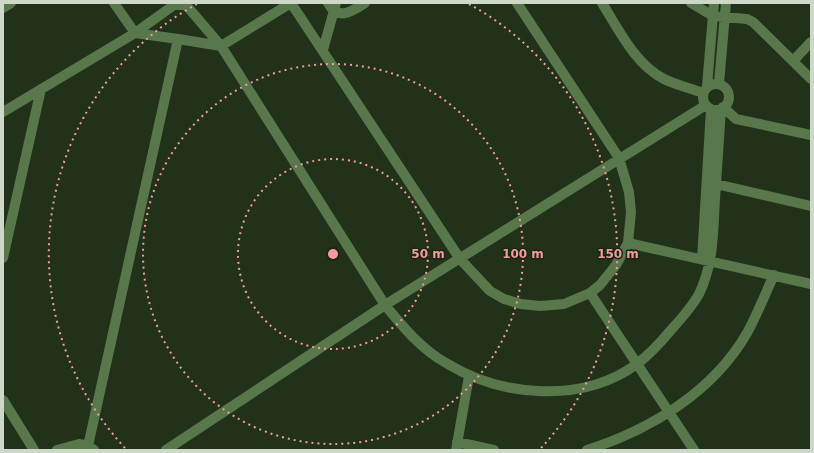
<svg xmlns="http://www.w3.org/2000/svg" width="814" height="453" viewBox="0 0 814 453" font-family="'DejaVu Sans',sans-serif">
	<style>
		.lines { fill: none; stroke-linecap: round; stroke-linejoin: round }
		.minor { stroke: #58774a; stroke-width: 10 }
		.ring { fill: none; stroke: #f49aa1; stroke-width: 2; stroke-dasharray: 2 4 }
		.centre { fill: #f49aa1; stroke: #182811; stroke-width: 2 }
		.ring-label { font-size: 12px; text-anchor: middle; font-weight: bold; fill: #f49aa1; stroke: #182811; stroke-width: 3; stroke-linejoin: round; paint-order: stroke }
	</style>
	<rect width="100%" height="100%" fill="#22321a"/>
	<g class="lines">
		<path class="minor" d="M291,3L460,259L490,291L504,299L521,304L540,306L564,304L590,293L600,285L616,265L628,243L631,212L629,192L619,158L517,3
			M328,3C338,21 351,12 365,3
			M602,3C619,30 635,64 664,79C676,85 690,88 703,93
			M691,3L713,16L747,19L753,22L811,79
			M3,8L11,3
			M178,39L221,46L291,3
			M323,50L336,3
			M793,61L811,42
			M719,83L726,3
			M703 97a13 13 0 1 1 26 0a13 13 0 1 1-26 0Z
			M707,86L714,3
			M723,107L736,119L811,135
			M3,112L135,33L174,5H186L221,46L385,305C403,327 421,349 446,363C502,397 582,404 637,364C650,354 661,342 671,330C681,319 692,307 699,294C714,263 713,232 715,199C717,169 719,139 721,109
			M716,184L811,206
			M628,243L811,284
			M3,258L41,89
			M702,259L711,109
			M590,293L694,450
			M3,400L34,450
			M457,442L494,450
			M57,450L79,444L88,446
			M94,450L88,446L178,39L135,33L114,3
			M166,450L385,305L706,105
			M456,450L469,376
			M587,450C650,430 713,392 747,333C757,315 765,294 774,275"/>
	</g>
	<g class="ring">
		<circle cx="333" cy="254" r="95"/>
		<circle cx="333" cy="254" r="190"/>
		<path d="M125 448A285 285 0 0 1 197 4M469 4A285 285 0 0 1 541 448"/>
	</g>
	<circle cx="333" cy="254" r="6" class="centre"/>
	<g class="ring-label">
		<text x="428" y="258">50 m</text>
		<text x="523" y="258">100 m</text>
		<text x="618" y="258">150 m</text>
	</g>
	<rect width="814" height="453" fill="none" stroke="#cdd8c9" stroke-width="8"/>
</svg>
